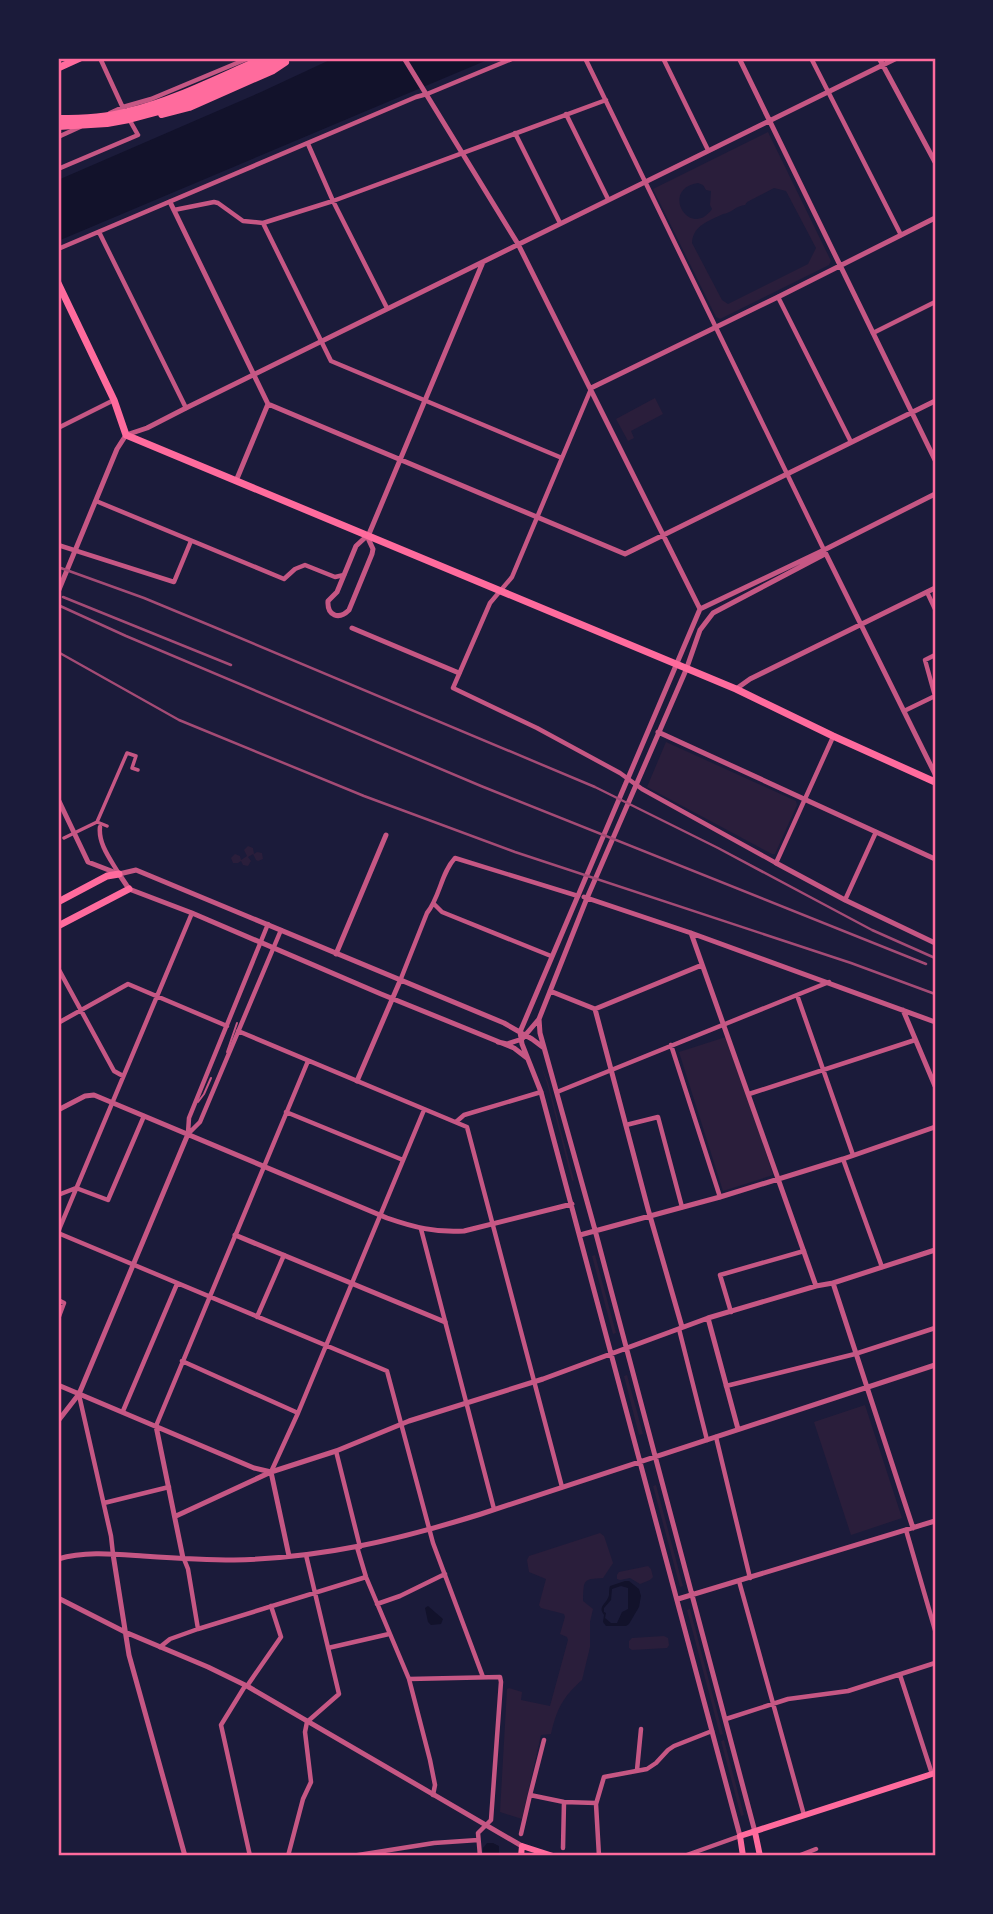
<svg xmlns="http://www.w3.org/2000/svg" width="993" height="1914" viewBox="0 0 993 1914" font-family="'Source Sans 3',sans-serif">
	<style>
		.green { fill: #2a1e3b; fill-rule: evenodd }
		.water { fill: #12122b; fill-rule: evenodd }
		.lines { fill: none; stroke-linecap: round; stroke-linejoin: round }
		.service { stroke: #c65784; stroke-width: 2 }
		.pedestrian { stroke: #c65784; stroke-width: 3.5 }
		.minor { stroke: #c65784; stroke-width: 4.5 }
		.tertiary { stroke: #c65784; stroke-width: 5 }
		.secondary { stroke: #ff6b9d; stroke-width: 6 }
		.primary { stroke: #ff6b9d; stroke-width: 7 }
		.trunk { stroke: #ff6b9d; stroke-width: 7 }
		.motorway { stroke: #ff6b9d; stroke-width: 8 }
		.rail { stroke: #a44b75; stroke-width: 2.5 }
		.neatline { fill: none; stroke: #ff6b9d; stroke-width: 2.5 }
	</style>
	<rect width="100%" height="100%" fill="#1b1b3a"/>
	<path class="green" d="M768,132L831,261L829,265L720,319L716,317L653,189ZM698,183L703,185L706,190L711,191L710,205L712,209C690,240 659,189 698,183ZM774,188L786,191L816,248L808,264L728,304L722,300L692,243C693,225 709,221 723,214C730,214 737,205 745,205L747,202Z
		M655,398L663,414L631,431L634,438L628,441L616,419Z
		M666,742L796,801L797,805L775,854H772L647,787Z
		M248,846L253,848L254,854L257,852L262,853L263,859L258,861L256,860L253,854L248,857L251,861L248,866L243,865L241,861L238,863H233L231,858L235,854L240,856L241,860L247,856L244,850Z
		M729,1036L773,1175L723,1191L679,1052Z
		M541,1066L548,1082L574,1180L572,1181L547,1083Z
		M595,1255L616,1333L613,1334L592,1256Z
		M627,1375L643,1434L639,1435L624,1376Z
		M865,1405L902,1518L851,1535L814,1422Z
		M656,1485L683,1586L680,1587L653,1486Z
		M600,1533L604,1536L613,1563L603,1578C582,1579 584,1580 583,1601L593,1609L590,1622V1647L582,1680C563,1697 557,1708 551,1734L541,1735L522,1819L500,1812L507,1689L509,1688L522,1692L521,1700L550,1706L568,1640L567,1637L560,1634L565,1617L564,1614L541,1608L539,1605L546,1579L529,1572L527,1560L529,1556Z
		M648,1566L651,1569L653,1577L650,1580L640,1584L630,1578L620,1580L617,1579V1575L619,1572Z
		M690,1609L723,1734L720,1735L687,1610Z
		M664,1636L668,1638L669,1645L667,1648L632,1650L629,1648V1641L632,1638Z
		M724,1740L744,1815L741,1816L721,1741Z"/>
	<path class="water" d="M334,58H492L58,241V180L261,92Z
		M625,1581H629L639,1589L641,1596L639,1607L629,1624L626,1626H606L603,1622L604,1615C597,1606 607,1604 609,1595C609,1592 609,1589 610,1586ZM621,1586L628,1588V1609L622,1612L617,1623H611L605,1618L606,1613L604,1612V1608L611,1600L612,1589Z
		M428,1606L443,1619L441,1624L431,1625L428,1622L425,1608Z
		M487,1843H493L499,1846V1856H483V1848Z"/>
	<g class="lines">
		<path class="service" d="M227,1052L237,1023
			M198,1102L204,1094L211,1078"/>
		<path class="pedestrian" d="M97,822L107,826
			M64,838L97,822L127,753L136,756L132,768L138,770"/>
		<path class="minor" d="M100,58L123,108
			M585,58L824,550
			M663,58L708,150
			M811,58L901,235
			M110,113L123,107L151,99L249,58
			M566,114L608,199
			M515,133L560,223
			M58,137L80,127
			M308,144L333,201L387,308
			M58,169L138,135L129,119
			M174,210L214,202L218,203L243,221L263,223L333,201L606,100
			M263,223L331,361L562,458
			M99,232L186,408
			M58,249L416,97L427,94L514,58
			M778,297L851,442
			M873,333L935,302
			M591,389L512,577L490,603L453,688L537,728L620,773L642,789L776,863L833,737
			M58,428L114,400
			M96,501L284,579L295,569L305,565L335,577L344,575
			M58,545L174,582L191,541
			M927,592L935,609
			M904,711L935,696L925,660L935,655
			M100,827C98,844 111,860 119,874
			M845,900L876,832
			M434,904L442,912L551,956
			M58,968L114,1071L123,1076
			M400,981L427,913C440,897 441,873 455,858L578,896
			M797,995L853,1155
			M58,1023L128,984L227,1026
			M238,1031L467,1127L562,1487
			M671,1045L720,1197
			M557,1092L829,982
			M749,1094L915,1040
			M286,1112L403,1160
			M456,1122L464,1115L541,1092
			M626,1125L658,1117L682,1207
			M188,1133L189,1118L268,924
			M188,1134L200,1122L281,930
			M843,1159L882,1267
			M58,1195L76,1188L108,1200L144,1116
			M421,1229L494,1509
			M58,1232L192,913
			M58,1233L387,1371L433,1543L483,1677
			M58,1300L64,1303L58,1319
			M731,1312L720,1275L804,1251
			M257,1317L284,1255
			M679,1329L707,1440
			M182,1361L298,1413
			M726,1386L855,1354L935,1328
			M79,1395L111,1536L113,1554
			M123,1411L177,1284
			M156,1426L308,1061
			M716,1437L750,1578
			M336,1451L360,1547
			M271,1472L298,1413L424,1110
			M104,1503L169,1487
			M906,1530L935,1630
			M357,1547L366,1577L409,1679L430,1760L435,1785L433,1795
			M184,1559L188,1569L198,1629
			M739,1581L804,1815
			M377,1604L400,1596L445,1574
			M160,1647L170,1639L198,1629L366,1577
			M328,1648L389,1634
			M900,1675L932,1774
			M409,1679L500,1677L501,1682L491,1820L478,1833L480,1856
			M245,1686L221,1725L250,1856
			M247,1686L281,1637L271,1606
			M726,1719L788,1699L848,1691L935,1663
			M637,1770L641,1729
			M530,1795L544,1740
			M521,1834L530,1795L564,1802L596,1803
			M563,1848L564,1802
			M288,1856L303,1799L311,1782L305,1732L307,1722L339,1694L306,1555
			M352,1856L434,1843L478,1840
			M599,1856L596,1804L604,1777L647,1769L656,1763L668,1750L674,1746L712,1731
			M684,1856L740,1836
			M798,1856L816,1849"/>
		<path class="tertiary" d="M404,58L518,244L700,609
			M739,58L935,460
			M879,58L935,162
			M170,202L268,404L625,554L935,401
			M591,388L778,297L935,218
			M236,481L268,404
			M367,536L373,549L372,554L349,610C339,620 327,616 328,601L337,592L356,546L369,534L483,262
			M824,550L935,774
			M58,592L117,449L126,435L147,428L186,408L897,58
			M352,628L459,673
			M736,689L750,679L935,588
			M658,732L935,859
			M58,799L88,862L119,874L136,870L504,1023L532,1039L544,1048
			M776,863L845,900L935,943
			M119,874L129,889L192,913L381,994L514,1048L527,1058
			M584,897L691,933L935,1022
			M691,933L816,1286
			M336,954L386,835
			M550,991L595,1009L702,965
			M595,1009L648,1209L682,1327
			M903,1010L935,1086
			M539,1019L540,1033L595,1230L755,1832
			M498,1042L507,1044L522,1039L539,1019L587,898L686,670L700,630L713,613L823,555L824,550
			M357,1081L400,981
			M58,1110L85,1096L94,1095L387,1218C413,1227 436,1233 464,1231L572,1204
			M235,1235L445,1322
			M580,1235L720,1197L843,1159L935,1127
			M833,1283L913,1528
			M708,1318L738,1429
			M58,1385L254,1468L271,1472L289,1556
			M58,1421L79,1394L188,1134
			M156,1426L183,1558
			M176,1516L271,1472L336,1451L409,1421L543,1379L708,1318L816,1286L833,1283L935,1250
			M113,1554L129,1655L185,1856
			M58,1559C85,1551 114,1554 143,1556C173,1558 204,1560 234,1560C322,1558 398,1540 481,1514L935,1365
			M58,1598L125,1632L208,1667L247,1686L522,1846
			M678,1599L935,1521
			M740,1836L541,1092L522,1044L520,1032L700,609L824,550L935,494"/>
		<path class="secondary" d="M755,1832L760,1856
			M521,1856L522,1846L553,1856
			M743,1856L740,1836L935,1773"/>
		<path class="primary" d="M58,902L107,876L119,874
			M58,926L129,889"/>
		<path class="trunk" d="M58,68L80,58
			M58,283L114,400L126,435L736,689L833,736L935,782"/>
		<path class="motorway" d="M162,114L189,107L273,70L285,62
			M58,119C81,119 105,118 128,112C175,101 220,77 265,58
			M58,126L107,123L129,119L159,111L285,58"/>
		<path class="rail" d="M58,567L144,598L214,627L595,787L718,848L872,930L935,958
			M63,597L231,665
			M58,605L126,636L481,786L926,964
			M58,652L179,720L364,796L515,852L851,963L935,994"/>
	</g>
	<rect width="993" height="1914" fill="none" stroke="#1b1b3a" stroke-width="119"/>
	<rect x="60" y="60" width="874" height="1794" class="neatline"/>
</svg>
